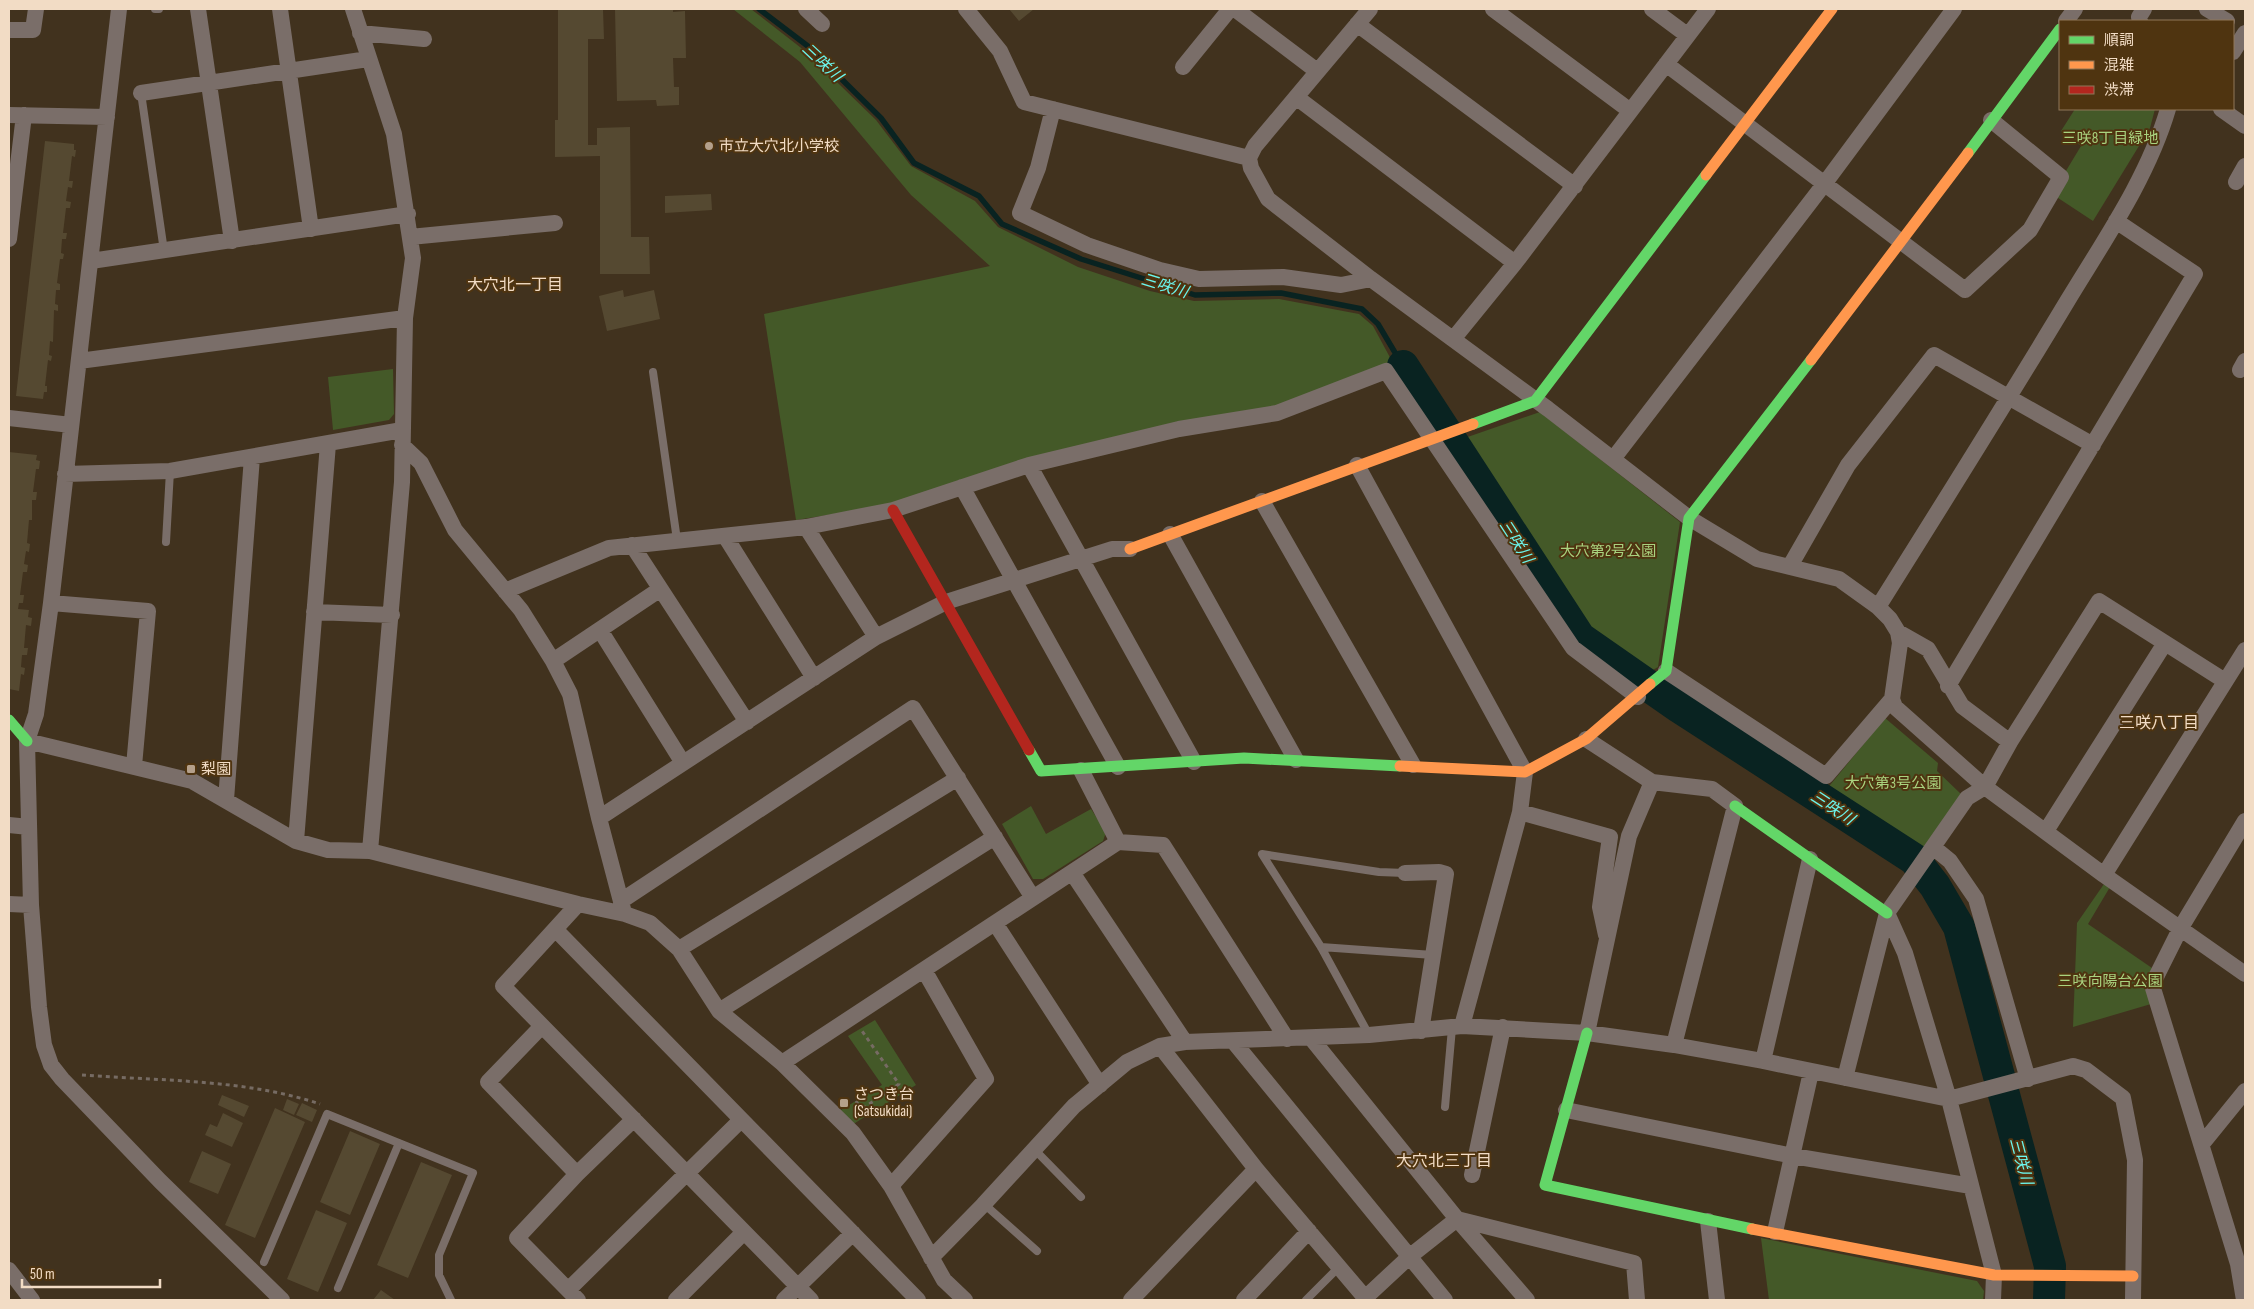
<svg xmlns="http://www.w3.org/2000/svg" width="2254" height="1309" viewBox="0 0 2254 1309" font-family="'Sofia Sans Condensed','Noto Sans JP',sans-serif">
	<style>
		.green { fill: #445928 }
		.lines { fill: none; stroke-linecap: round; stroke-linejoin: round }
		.stream { stroke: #092321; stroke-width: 5.5 }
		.river { stroke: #092321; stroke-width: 32 }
		.building { fill: #554931 }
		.path { stroke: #766b63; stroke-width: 3; stroke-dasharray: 4 4; stroke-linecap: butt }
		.lane { stroke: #7a6e69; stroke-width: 8 }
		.street { stroke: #7a6e69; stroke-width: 16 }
		.fast { stroke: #63d668; stroke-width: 11 }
		.slow { stroke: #ff974d; stroke-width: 11 }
		.jam { stroke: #b3261e; stroke-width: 11 }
		.poi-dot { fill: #b4a08b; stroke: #4f3410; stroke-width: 2 }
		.labels { text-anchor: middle; stroke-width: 4; stroke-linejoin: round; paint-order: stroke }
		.park-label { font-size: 15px; fill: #a9d37f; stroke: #4f3410 }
		.poi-label { font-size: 15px; fill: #f2dcc5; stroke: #4f3410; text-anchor: start }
		.water-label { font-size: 16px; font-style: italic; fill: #6bf6ee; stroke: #4f3410 }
		.neighbourhood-label { font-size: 16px; fill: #f2dcc5; stroke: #4f3410 }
	</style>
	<rect width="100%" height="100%" fill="#41321e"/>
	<path class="green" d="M733,9H751L805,51L876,120L911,166L975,201L998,227L1078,267L1150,291L1194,301L1279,299L1359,314L1373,326L1393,363L1279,405L891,505L796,520L764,314L990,266L911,195L800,62Z
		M2075,109H2155L2150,128L2093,221L2052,194L2081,146L2061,131Z
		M393,369L394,414L389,420L333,430L328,377Z
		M1540,412L1680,522L1658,667L1646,674L1585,634L1456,441Z
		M1885,718L1938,763L1937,771L1961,794L1918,856L1826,790Z
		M1031,806L1046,834L1091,809L1106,832L1103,841L1043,879H1033L1002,824Z
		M2104,884L2110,887L2088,924L2152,968L2151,1004L2073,1027L2077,923Z
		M875,1020L916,1085L847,1128L836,1113L882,1085L848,1036Z
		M1761,1238L1977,1281L1984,1291L1983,1300H1769Z"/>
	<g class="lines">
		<path class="stream" d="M759,9L809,47L881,118L914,163L979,196L1002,224L1081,259L1195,295L1281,293L1362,309L1378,324L1403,366"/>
		<path class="river" d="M1403,366L1580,638L1679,707L1914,859L1935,886L1959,927L2050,1266L2049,1300"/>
	</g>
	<path class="building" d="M558,9H603L604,39H588V145H597V128L630,127L631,237H649L650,274H600V156L555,157V120H558Z
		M615,9H673V12L685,11L686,58H673L674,87H679V105L657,106L656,100L617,101Z
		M1009,9H1034L1019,21Z
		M45,141L74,144V150H76L75,157L72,156L69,181H73L72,188L68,187L66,201L71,202L70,208H66L63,233H67L66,239H62L61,253L64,254L63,259H60L57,283L60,284V290H56L55,304L58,305V311L54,310L53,342L50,341L49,355L52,356L51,361L48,360L45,386H47V392H44L43,399L16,396Z
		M711,194L712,210L665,213V196Z
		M623,290L624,297L654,290L660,319L607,331L599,296Z
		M9,452L37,455L36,460L40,461L39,469H36L33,492H37L36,500H32V520H29L27,543L30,544L29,552L26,551L24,564L28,565L27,572H23L20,595H24L23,603H19L18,609L29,610L28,617L32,618L31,626L26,625L24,648H28L27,655H22L21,667L25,668L24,675L21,674L19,691L9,689Z
		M222,1095L249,1106L244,1117L218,1105Z
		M287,1099L299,1104L294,1115L283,1110Z
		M302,1103L317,1110L312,1122L296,1115Z
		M275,1108L305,1122L255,1238L225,1225Z
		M223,1113L243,1123L232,1147L205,1135L210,1124L217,1127Z
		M350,1131L380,1144L350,1215L320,1202Z
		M202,1151L231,1164L218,1194L189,1182Z
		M421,1162L452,1175L408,1278L377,1265Z
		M316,1210L347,1223L318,1292L287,1279Z
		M381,1290L395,1300H373Z"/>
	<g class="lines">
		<path class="path" d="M82,1075C161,1081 245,1079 320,1104
			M856,1101L861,1109
			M856,1113L899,1084L862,1031"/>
		<path class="lane" d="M155,9H159
			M141,93L164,251
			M653,372L677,540
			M166,542L170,471
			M1321,947L1433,955
			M1369,1035L1321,947L1262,854L1379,872L1405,873
			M1445,1107L1452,1028
			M1034,1149L1081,1197
			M984,1204L1037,1251
			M264,1262L327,1114L473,1173L439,1255V1275L451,1300
			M338,1288L399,1143
			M1306,1300L1340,1266"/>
		<path class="street" d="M119,9L51,603L36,714L27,741L31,905L39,1007L44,1045L51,1065L62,1079L160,1181L282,1300
			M198,9L232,241
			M280,9L311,229
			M353,9L394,134L413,258L405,318L402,482L370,851
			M806,9L822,24
			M966,9L1000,51L1024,102L1249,158
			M1235,9L1317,71
			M1370,9L1255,146L1249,158L1251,168L1268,199L1371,279L1548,409L1689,518L1757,559L1839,579L1878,607L1890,619L1898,632L1900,643L1892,699L1895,707L1985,787L2104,875L2245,974
			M1493,9L1629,110
			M1652,9L1687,35
			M2207,9L2227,21
			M2066,21L2075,9
			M2140,21L2139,17L2144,9
			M1357,24L1575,186
			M9,30H33L36,9
			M360,33L424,39
			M2233,52L2245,33
			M1666,64L1965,290L2030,230L2061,177L1991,120
			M1183,67L1230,9
			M141,93L368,59
			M1296,97L1515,263
			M1053,109L1038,168L1020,213L1087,245L1160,270L1199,279L1283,277L1341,285L1371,279
			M2221,109L2245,126
			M9,115L107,117
			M2236,182L2245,166
			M410,237L555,223
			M9,239L24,115
			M91,261L408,214
			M1454,338L1515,263L1708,9
			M79,361L405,318
			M2240,370L2245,361
			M9,418L71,425
			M402,445L421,463L455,530L521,610L553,661L570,694L599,818L623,909
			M1613,459L1825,183L1954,9
			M1029,465L1194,762
			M1357,465L1525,772L1520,812L1462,1026
			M65,474L170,471L402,430
			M962,487L1118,767
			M1262,501L1413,765
			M806,527L876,637
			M1170,534L1296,760
			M725,536L814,678
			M632,545L747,722
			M1790,566L1848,465L1934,355L2093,445
			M505,591L609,548L806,527L893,510L1029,465L1179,429L1277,413L1386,371L1573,648L1638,697
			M51,603L148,611L134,766
			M1878,607C1942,505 2006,403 2068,300C2105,239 2148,177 2168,109
			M314,612L392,615
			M600,630L683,763
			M1898,632L1928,649L1962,706L2010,742
			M553,661L659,590
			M1666,671L1826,776L1892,699
			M1948,686L2195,274L2116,221
			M1586,739L1652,782L1712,789L1735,806L1674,1045
			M27,741L192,781L296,841L328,850L370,851L578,904L625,914L650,923L679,949L719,1011L782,1063L853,1133L891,1186L944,1280L965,1300
			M226,800L252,457
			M1520,812L1610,837L1600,907L1606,935
			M599,818L876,637L946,602L1112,549H1130
			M9,825L29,827
			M2046,831L2165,643
			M296,841L328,444
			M1118,842L1163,845L1287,1039
			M1933,847L1950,861L1976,899L2028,1079
			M1405,873L1439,872L1446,874L1421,1031
			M1073,874L1185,1042
			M2104,875L2245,650
			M621,901L913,708L1033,898
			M9,904L31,905
			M578,904L503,986L811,1300
			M1887,913L1905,953L1949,1099L1994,1275L1993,1300
			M995,923L1100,1085
			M556,930L918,1300
			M679,949L958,778
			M719,1011L995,837
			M542,1026L488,1082L577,1174
			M1587,1033L1629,836L1652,782
			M1311,1038L1457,1219L1527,1300
			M1233,1041L1445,1300
			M1160,1046L1256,1169L1367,1300
			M1763,1061L1810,859
			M782,1063L1118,842L1081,770
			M1845,1078L1887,913L1967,798L1985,787L2010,742L2099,601L2225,681
			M1566,1110L1793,1156L1971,1186
			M2202,1144L2245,1091
			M1472,1175L1503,1027
			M891,1186L986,1079L924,970
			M1708,1221L1717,1300
			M1775,1232L1811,1072
			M931,1258L983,1205L1074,1106L1127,1062L1160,1046L1185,1042L1369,1035L1462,1026L1587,1033L1674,1045L1763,1061L1949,1099L2073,1066L2086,1070L2123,1098L2135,1160L2133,1300
			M9,1270L32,1300
			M568,1290L741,1120
			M1365,1298L1409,1257L1457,1219L1634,1263L1637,1300
			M578,1300L517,1238L577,1174L634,1119
			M676,1300L744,1232
			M784,1300L853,1233
			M1131,1300L1256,1169
			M1244,1300L1309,1231
			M2244,1300L2238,1264L2152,985L2180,929L2245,821"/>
		<path class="fast" d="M1968,153L2060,29
			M1473,424L1535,401L1706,175
			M1650,684L1666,671L1689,518L1811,360
			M9,720L27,741
			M1029,750L1041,771L1244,758L1400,766
			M1735,806L1887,913
			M1587,1033L1545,1185L1752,1229"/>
		<path class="slow" d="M1706,175L1832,9
			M1811,360L1968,153
			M1130,549L1473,424
			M1400,766L1525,772L1586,739L1650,684
			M1752,1229L1994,1275L2133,1276"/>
		<path class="jam" d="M893,510L1029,750"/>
	</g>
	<g class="poi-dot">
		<circle cx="709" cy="146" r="5"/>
		<rect x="186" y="764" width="10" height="10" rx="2.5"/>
		<rect x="839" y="1098" width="10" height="10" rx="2.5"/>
	</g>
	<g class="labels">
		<g class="park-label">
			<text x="2110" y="143">三咲8丁目緑地</text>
			<text x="1608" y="556">大穴第2号公園</text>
			<text x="1893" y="788">大穴第3号公園</text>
			<text x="2110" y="986">三咲向陽台公園</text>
		</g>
		<g class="poi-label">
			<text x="719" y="151">市立大穴北小学校</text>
			<text x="201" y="774">梨園</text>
			<text x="854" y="1099">さつき台<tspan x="854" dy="17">(Satsukidai)</tspan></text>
		</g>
		<g class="water-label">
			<text transform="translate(823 62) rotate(43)" y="6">三咲川</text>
			<text transform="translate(1165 285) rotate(17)" y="6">三咲川</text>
			<text transform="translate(1517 541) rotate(57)" y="6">三咲川</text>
			<text transform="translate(1833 807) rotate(33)" y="6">三咲川</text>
			<text transform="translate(2022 1161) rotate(75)" y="6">三咲川</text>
		</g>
		<g class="neighbourhood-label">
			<text x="515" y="290">大穴北一丁目</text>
			<text x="2159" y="728">三咲八丁目</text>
			<text x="1444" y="1166">大穴北三丁目</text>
		</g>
	</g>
	<rect width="2254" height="1309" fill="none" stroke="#f2dcc5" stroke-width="20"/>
	<rect x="2059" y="20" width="175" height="90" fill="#4f3410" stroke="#907758"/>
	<rect x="2069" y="36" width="25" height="8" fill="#63d668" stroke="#907758"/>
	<text x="2104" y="45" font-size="15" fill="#f2dcc5">順調</text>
	<rect x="2069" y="61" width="25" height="8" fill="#ff974d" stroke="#907758"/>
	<text x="2104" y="70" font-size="15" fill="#f2dcc5">混雑</text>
	<rect x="2069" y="86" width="25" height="8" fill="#b3261e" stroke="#907758"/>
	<text x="2104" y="95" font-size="15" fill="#f2dcc5">渋滞</text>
	<path d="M22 1279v8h138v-8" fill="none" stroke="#f2dcc5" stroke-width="2.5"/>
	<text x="30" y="1279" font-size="15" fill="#f2dcc5" stroke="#4f3410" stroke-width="4" paint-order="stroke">50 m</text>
</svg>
